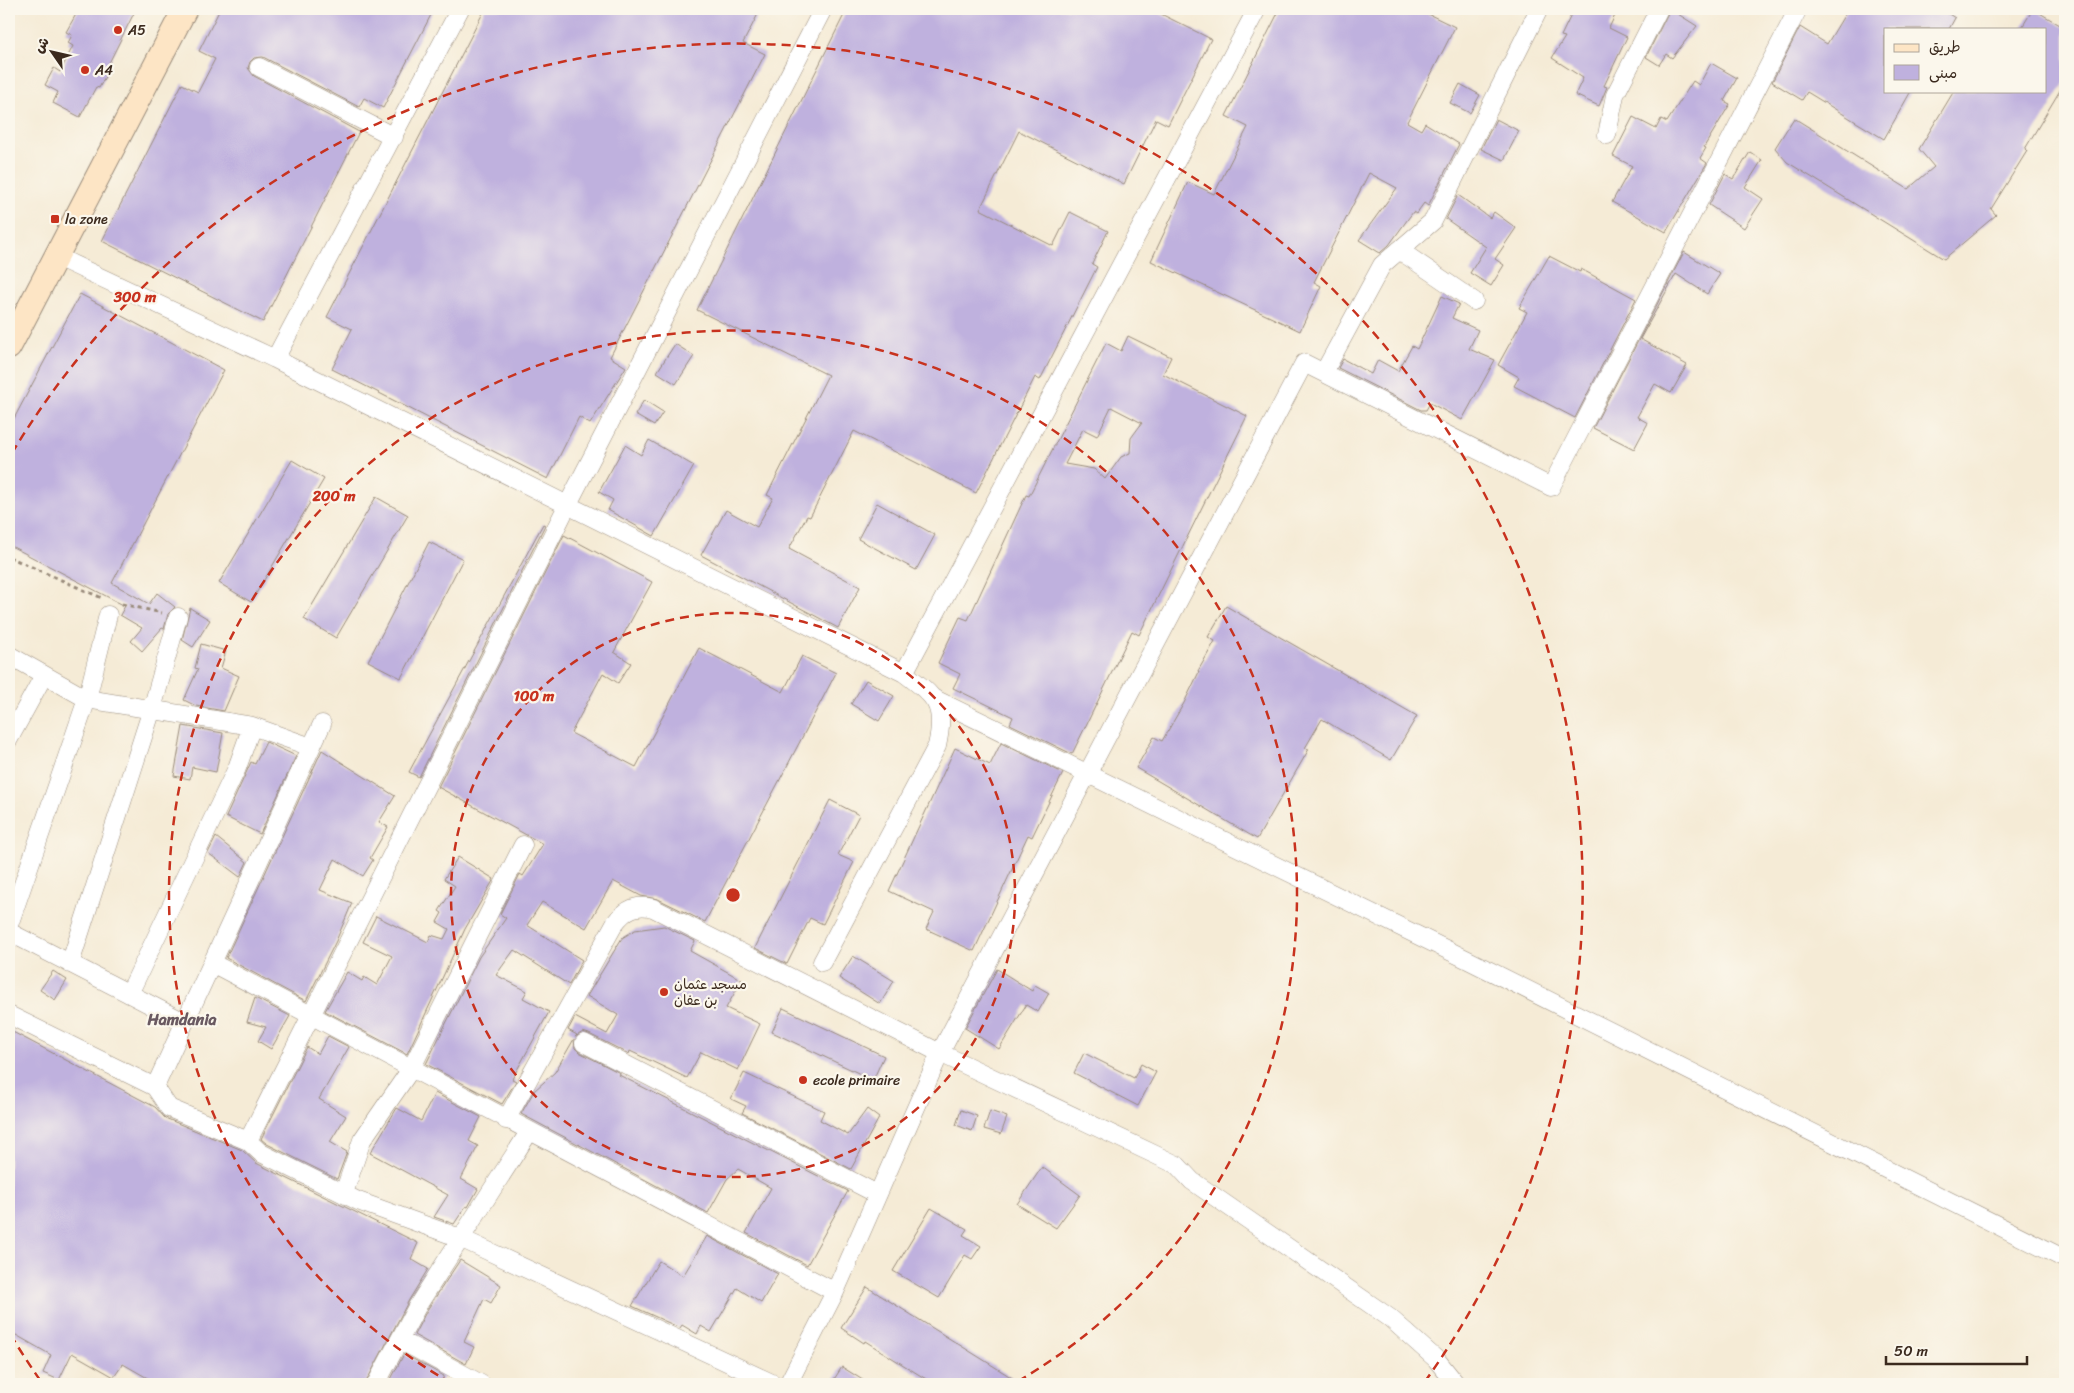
<svg xmlns="http://www.w3.org/2000/svg" width="2074" height="1393" viewBox="0 0 2074 1393" font-family="Sriracha,'Playpen Sans Arabic',sans-serif">
	<style>
		.building { fill: #bfb1de; fill-rule: evenodd }
		.lines { fill: none; stroke-linecap: round; stroke-linejoin: round }
		.minor-casing { stroke: #988a7a; stroke-width: 19 }
		.secondary-casing { stroke: #988a7a; stroke-width: 26 }
		.path { stroke: #988a7a; stroke-width: 3; stroke-dasharray: 4 4; stroke-linecap: butt }
		.minor { stroke: #fff; stroke-width: 18 }
		.secondary { stroke: #fde5c5; stroke-width: 24 }
		.ring { fill: none; stroke: #c8321e; stroke-width: 2.5; stroke-dasharray: 9 6 }
		.poi-dot { fill: #c8321e; stroke: #fbf7ec; stroke-width: 2 }
		.labels { text-anchor: middle; stroke-width: 4.5; stroke-linejoin: round; paint-order: stroke }
		.poi-label { font-size: 14px; fill: #3b2a1e; stroke: #fbf7ec; text-anchor: start }
		.quarter-label { font-size: 16px; font-weight: bold; fill: #695961; stroke: #fbf7ec }
		.centre { fill: #c8321e; stroke: #fbf7ec; stroke-width: 2.5 }
		.ring-label { font-size: 15px; text-anchor: middle; font-weight: bold; fill: #c8321e; stroke: #fbf7ec; stroke-width: 4.5; stroke-linejoin: round; paint-order: stroke }
	</style>
	<rect width="100%" height="100%" fill="#fbf7ec"/>
	<filter id="ink" filterUnits="userSpaceOnUse"><feTurbulence type="fractalNoise" baseFrequency=".02" numOctaves="2"/><feDisplacementMap in="SourceGraphic" scale="10" xChannelSelector="R" yChannelSelector="G"/><feConvolveMatrix kernelMatrix="1 2 1 2 8 2 1 2 1" color-interpolation-filters="sRGB"/></filter>
	<filter id="wash" filterUnits="userSpaceOnUse"><feTurbulence type="fractalNoise" baseFrequency=".0096" numOctaves="4" result="noise"/><feDisplacementMap in="SourceGraphic" scale="20" xChannelSelector="R" yChannelSelector="G"/><feGaussianBlur stdDeviation="1.12" result="paint"/><feColorMatrix in="noise" values="0 0 0 0 0 0 0 0 0 0 0 0 0 0 0 0 0 1.4 0 .05"/><feComposite in="paint" operator="in"/></filter>
	<g filter="url(#wash)">
		<rect width="100%" height="100%" fill="#f5ebd6"/>
		<g id="blocks">
			<path class="building" d="M79,9H136L107,67L109,69L99,88L96,87L80,117L53,103L58,92L45,85L54,68L60,72L73,46L68,43L72,35L66,32Z
				M220,9H434L383,108L364,98L359,107L263,57L254,58L250,62L248,68L254,76L359,132L263,322L102,241L182,84L198,92L215,59L199,51Z
				M485,9H749L758,14L743,43L765,54L610,357L626,367L590,424L579,417L548,479L332,369L352,329L327,317Z
				M847,9H1151L1211,39L1168,125L1156,119L1124,184L1019,131L980,209L1053,246L1070,212L1108,231L1092,264L1097,267L1040,380L1035,377L976,493L854,431L810,517L807,516L789,549L860,587L838,628L701,555L726,510L757,527L773,498L767,495L828,375L697,310Z
				M1280,9H1418L1455,27L1407,122L1421,130L1425,123L1459,144L1428,206L1424,203L1416,214L1413,212L1389,245L1380,253L1359,240L1397,188L1369,173L1314,282L1321,286L1300,331L1151,261L1188,182L1214,194L1248,127L1226,116Z
				M1574,9H1618L1609,28L1627,37L1604,86L1607,87L1599,106L1575,95L1583,78L1552,58L1565,37L1561,36Z
				M1670,9L1697,26L1672,58L1666,54L1659,65L1646,57Z
				M1848,9H1941L1955,18L1949,29H1885V91H1911L1884,139L1807,92L1802,100L1772,82L1800,27L1827,44Z
				M2033,9L2065,28V82L2025,149L2027,151L1991,209L1996,215L1944,259L1787,162L1775,148L1794,118L1908,189L1934,167L1919,149L1954,91H2045V29H2021Z
				M1711,63L1737,78L1724,101L1730,104L1704,147L1706,148L1700,158L1707,163L1666,232L1612,202L1632,166L1613,156L1633,117L1656,129L1661,119L1667,122L1693,81L1699,85Z
				M1460,84L1480,95L1470,113L1450,103Z
				M1496,119L1519,131L1504,160L1481,149Z
				M1750,152L1762,160L1745,187L1763,199L1744,228L1709,205L1725,174L1733,179Z
				M1458,195L1490,218L1494,212L1516,228L1495,259L1504,265L1491,286L1470,273L1486,247L1446,219Z
				M1684,252L1720,274L1707,294L1676,274L1640,339L1687,365L1671,393L1655,384L1637,417L1648,423L1634,449L1593,428Z
				M1549,256L1580,272L1581,269L1636,299L1575,418L1514,386L1519,377L1498,365L1527,312L1519,308Z
				M80,294L224,370L112,583L149,604L157,593L175,607L168,614L164,629L162,628L142,651L131,641L142,628L120,615L125,606L9,545V428Z
				M1442,296L1459,304L1452,318L1478,330L1469,349L1495,360L1462,420L1430,403L1426,410H1421L1338,368L1343,359L1371,374L1378,360L1398,371L1412,346L1417,349Z
				M1128,336L1171,357L1163,374L1247,416L1139,635L1132,631L1072,754L1010,724L1013,717L953,688L960,674L938,663L960,617L968,620L1026,495L1029,496L1106,343L1121,351ZM1111,407L1142,423L1131,438L1130,453L1121,457L1105,479L1094,469L1065,464L1083,429L1097,436Z
				M675,344L694,356L676,384L657,372Z
				M644,400L663,412L654,426L635,415Z
				M649,440L694,466L654,536L608,510L613,500L599,492L625,445L641,455Z
				M292,460L324,479L251,602L219,583Z
				M376,497L408,515L336,638L304,619Z
				M877,503L935,535L916,570L858,539Z
				M543,524L545,525L419,777L409,772Z
				M564,535L652,582L614,652L631,663L618,683L603,673L571,733L636,767L699,648L783,692L802,656L836,673L705,922L658,899L641,896L613,881L586,928L542,902L527,925L582,960L569,985L514,950L496,975L527,991L523,998L549,1012L512,1079L516,1081L502,1104L426,1064L479,957L506,918L500,914L520,874L523,876L543,844L438,787Z
				M429,542L463,559L401,678L368,661Z
				M1226,606L1417,716L1391,760L1322,719L1305,748L1309,749L1257,839L1136,768L1154,737L1162,741L1184,703L1199,672L1198,671L1215,641L1208,637Z
				M190,608L210,620L193,647L182,640Z
				M201,644L226,651L221,668L239,676L224,711L196,706L184,700L198,669L195,668Z
				M866,680L894,696L879,721L851,704Z
				M183,726L223,733L216,772L192,767L190,779L174,776Z
				M266,742L296,756L260,834L226,817L251,762L255,764Z
				M1001,743L1063,773L1032,837L1028,835L974,951L926,929L934,912L889,891L955,748L990,765Z
				M322,750L395,796L379,822L388,827L370,858L373,860L363,876L335,859L320,890L352,903L336,941L306,1001L226,958Z
				M830,800L859,815L838,855L854,862L823,924L810,918L787,964L755,948Z
				M216,837L247,862L240,877L208,853Z
				M458,857L494,879L465,929L407,1054L325,1011L347,972L362,981L364,977L377,985L392,956L363,942L376,916L428,942L431,935L444,939L449,929L437,922L442,913L439,911L455,886L444,879Z
				M664,926L695,941L690,951L742,980L726,1008L760,1024L738,1070L701,1052L687,1078L630,1051L629,1054L589,1034L583,1032L575,1037L577,1035L568,1030L575,1017L607,1034L618,1015L587,996L622,938L635,930Z
				M853,956L894,981L880,1004L839,978Z
				M997,969L1032,991L1035,985L1049,993L1038,1012L1026,1005L999,1049L965,1028Z
				M53,971L67,980L55,1000L40,990Z
				M255,998L290,1016L271,1049L258,1041L266,1027L247,1022Z
				M783,1008L884,1056L873,1080L772,1032Z
				M9,1030L155,1107L165,1118L242,1150L256,1163L418,1243L411,1259L428,1269L409,1300L365,1384H158L123,1364L114,1377L72,1353L59,1380L43,1373L51,1355L9,1331Z
				M328,1036L349,1047L319,1099L346,1116L330,1142L347,1152L337,1179L267,1144L261,1139L307,1047L318,1054Z
				M574,1039L575,1048L579,1052L620,1073L619,1075L848,1191L807,1265L746,1233L771,1188L738,1169L727,1179L708,1213L521,1114L534,1091L555,1072Z
				M1084,1053L1134,1078L1141,1064L1156,1072L1138,1106L1074,1073Z
				M744,1073L824,1111L820,1120L848,1135L867,1109L879,1118L851,1169L742,1113L746,1106L731,1099Z
				M435,1093L481,1117L469,1141L478,1146L461,1179L478,1189L468,1207L466,1206L454,1224L434,1217L448,1195L370,1153L397,1108L421,1121Z
				M961,1110L977,1116L972,1131L956,1125Z
				M990,1111L1007,1117L1001,1134L984,1129Z
				M1042,1167L1080,1195L1056,1228L1017,1204Z
				M931,1208L967,1229L963,1235L981,1246L972,1259L965,1255L939,1298L893,1271Z
				M707,1236L778,1274L761,1303L737,1288L711,1332L701,1326L697,1334L682,1325L680,1328L632,1306L659,1261L683,1276Z
				M460,1260L501,1285L491,1303L484,1299L464,1342L474,1347L466,1364L414,1335L427,1310Z
				M867,1287L1022,1384H934L865,1341L864,1343L841,1328Z
				M404,1354L444,1376L440,1384L389,1383Z
				M842,1367L869,1384H831Z"/>
		</g>
	</g>
	<g filter="url(#ink)">
		<use href="#blocks" fill-opacity="0" stroke="#988a7a" stroke-width="1"/>
		<g class="lines">
			<g class="minor-casing">
				<path id="minor" d="M259,67L394,137
					M1607,135L1615,95L1659,9
					M1399,250L1474,301
					M55,256L275,359L904,673C936,697 946,705 937,746L822,962
					M275,359L460,9
					M1324,372L1382,265L1433,221L1539,9
					M9,655L87,699L252,726L311,747
					M904,673L1257,9
					M935,699L1470,961L2065,1259
					M9,739L44,675
					M9,925L87,699L108,615
					M9,932L184,1022
					M212,963L835,1292
					M70,964L152,709L178,617
					M129,994L237,768L252,726
					M9,1015L155,1087L169,1108L248,1141L261,1153L358,1201L460,1238L774,1384
					M584,1043L877,1194
					M155,1087L322,724
					M506,1120L615,923C625,910 636,903 653,908L940,1053L835,1292L788,1384
					M248,1141L567,506L823,9
					M344,1193L362,1140L411,1069L523,845
					M400,1340L481,1384
					M376,1384L418,1305L529,1132
					M1456,1384L1436,1359L1390,1318L1192,1181L1177,1165L940,1053L1304,363L1551,487L1798,9"/>
			</g>
			<g class="secondary-casing">
				<path id="secondary" d="M9,347L185,9"/>
			</g>
			<path class="path" d="M9,557L102,598
				M122,604L162,613"/>
			<use href="#minor" class="minor"/>
			<use href="#secondary" class="secondary"/>
		</g>
	</g>
	<g class="ring">
		<circle cx="733" cy="895" r="282"/>
		<path d="M451 1383A564 564 0 1 1 1015 1383"/>
		<path d="M40 1380A846 846 0 0 1 12 1337M12 453A846 846 0 1 1 1426 1380"/>
	</g>
	<g class="poi-dot">
		<circle cx="118" cy="30" r="5"/>
		<circle cx="85" cy="70" r="5"/>
		<rect x="50" y="214" width="10" height="10" rx="2.5"/>
		<circle cx="664" cy="992" r="5"/>
		<circle cx="803" cy="1080" r="5"/>
	</g>
	<g class="labels">
		<g class="poi-label">
			<text x="128" y="35">A5</text>
			<text x="95" y="75">A4</text>
			<text x="65" y="224">la zone</text>
			<text x="674" y="989">مسجد عثمان<tspan x="674" dy="16">بن عفان</tspan></text>
			<text x="813" y="1085">ecole primaire</text>
		</g>
		<g class="quarter-label">
			<text x="182" y="1025">Hamdania</text>
		</g>
	</g>
	<circle cx="733" cy="895" r="8" class="centre"/>
	<g class="ring-label">
		<text x="135" y="302">300 m</text>
		<text x="334" y="501">200 m</text>
		<text x="534" y="701">100 m</text>
	</g>
	<rect width="2074" height="1393" fill="none" stroke="#fbf7ec" stroke-width="30"/>
	<rect x="1884" y="28" width="162" height="65" fill="#fbf7ec" stroke="#aea59a"/>
	<rect x="1894" y="44" width="25" height="8" fill="#fde5c5" stroke="#aea59a"/>
	<text x="1929" y="52" font-size="15" fill="#3b2a1e">طريق</text>
	<rect x="1894" y="65" width="25" height="15" fill="#bfb1de" stroke="#aea59a"/>
	<text x="1929" y="78" font-size="15" fill="#3b2a1e">مبنى</text>
	<g transform="translate(52 52) rotate(304)" stroke="#fbf7ec" stroke-width="4" paint-order="stroke">
	<path d="M0-4L9 19L0 12L-9 19Z" fill="#3b2a1e"/>
	<text y="-8" font-size="14" font-weight="bold" text-anchor="middle" fill="#3b2a1e">ش</text>
	</g>
	<path d="M1886 1356v8h141v-8" fill="none" stroke="#3b2a1e" stroke-width="2.5"/>
	<text x="1894" y="1356" font-size="15" fill="#3b2a1e" stroke="#fbf7ec" stroke-width="4" paint-order="stroke">50 m</text>
</svg>
